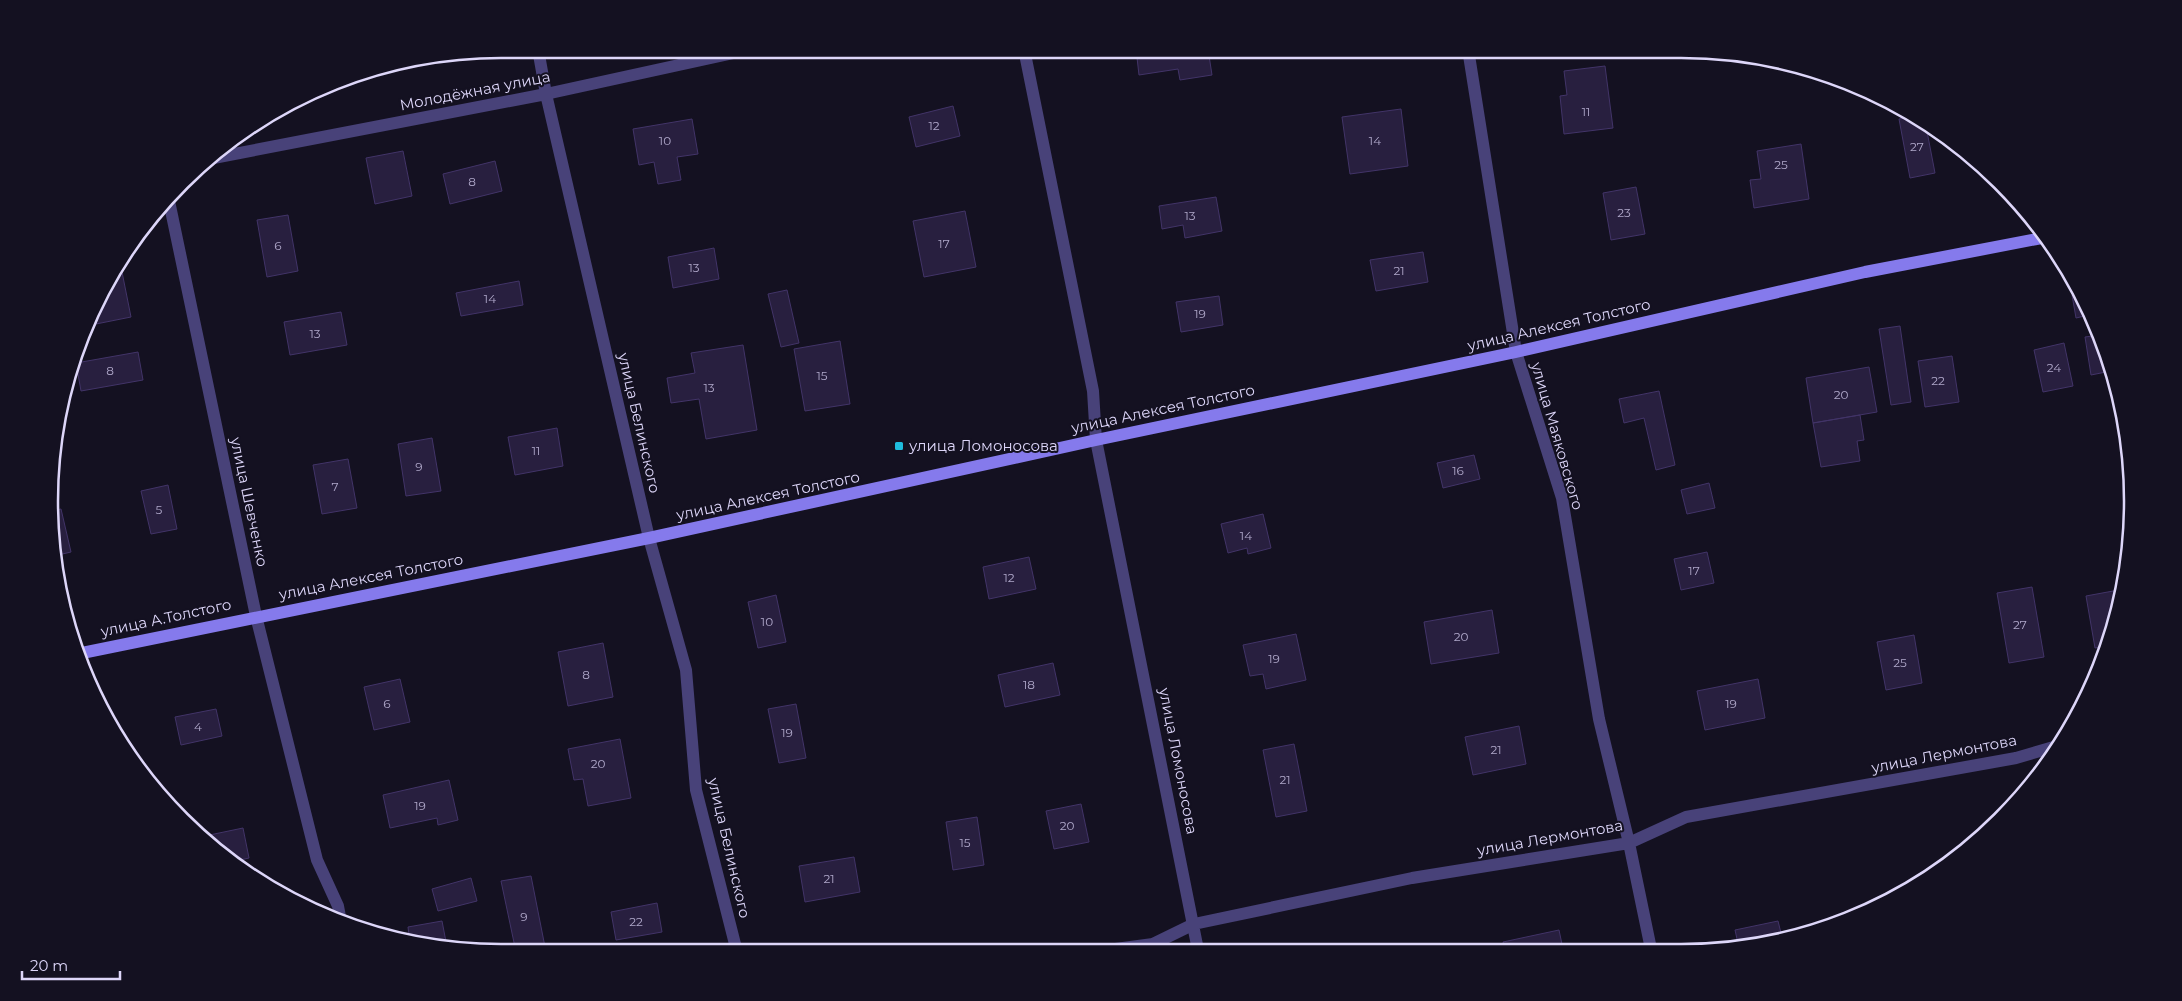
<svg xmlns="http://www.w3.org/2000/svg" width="2182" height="1001" viewBox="0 0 2182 1001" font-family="Montserrat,sans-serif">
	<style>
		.building { fill: #281f3f; stroke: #423468 }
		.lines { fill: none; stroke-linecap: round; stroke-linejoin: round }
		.street { stroke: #484279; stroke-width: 12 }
		.secondary { stroke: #857aec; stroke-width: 12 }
		.poi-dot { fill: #1fbcdd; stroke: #141121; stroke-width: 2 }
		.labels { text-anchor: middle; stroke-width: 4; stroke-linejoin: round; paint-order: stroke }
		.number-label { font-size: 12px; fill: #b0a8ca }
		.street-label { font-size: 15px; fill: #ddd6f9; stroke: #141121 }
		.poi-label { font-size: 15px; fill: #ddd6f9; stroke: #141121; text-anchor: start }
		.rim { fill: none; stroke: #ddd6f9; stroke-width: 2.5 }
	</style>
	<rect width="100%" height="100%" fill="#141121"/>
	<path class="building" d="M1136,49H1208L1212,75L1180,80L1178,69L1139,75Z
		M1605,66L1613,128L1564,134L1560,96L1567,95L1564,71Z
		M953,106L960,136L916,147L909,117Z
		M1401,109L1408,166L1350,174L1342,117Z
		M1916,116L1925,121L1935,173L1910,178L1899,119Z
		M692,119L698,154L677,157L681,180L658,184L654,162L639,165L633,129Z
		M1801,144L1809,199L1754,208L1750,180L1761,179L1757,151Z
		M403,151L412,196L375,204L366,158Z
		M495,161L502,191L450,204L443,174Z
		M1636,187L1645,234L1611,240L1603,193Z
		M1216,197L1222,231L1185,238L1183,225L1162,229L1159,206Z
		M965,211L976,267L924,277L913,221Z
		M288,215L298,271L267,277L257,220Z
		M714,248L719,279L673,288L668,257Z
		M1423,252L1428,282L1376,291L1370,260Z
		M120,262L131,317L91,325L109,274Z
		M519,281L523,305L461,316L456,293Z
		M787,290L799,343L781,347L768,294Z
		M2081,294L2087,306L2089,315L2076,318L2072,295Z
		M1219,296L1223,325L1181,332L1176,302Z
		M341,312L347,345L290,355L284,322Z
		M1900,326L1911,402L1891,405L1879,329Z
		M2100,335L2106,372L2091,375L2085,337Z
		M840,341L850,404L805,411L794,349Z
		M2064,343L2073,386L2043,392L2034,350Z
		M743,345L757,430L706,439L699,399L671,403L667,378L695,373L691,353Z
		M138,352L143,380L81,391L76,363Z
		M1952,356L1959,402L1925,407L1918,361Z
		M1869,367L1877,412L1813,423L1806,378Z
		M1659,391L1675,465L1656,470L1644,418L1624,423L1619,399Z
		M1860,415L1864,440L1857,441L1860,461L1821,467L1813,423Z
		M557,428L563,466L515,475L508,437Z
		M432,438L441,491L406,496L398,444Z
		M1474,455L1480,479L1443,488L1437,463Z
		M348,459L357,508L322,514L313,465Z
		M1709,483L1715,508L1687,514L1681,490Z
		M168,485L177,529L151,534L141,491Z
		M61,509L71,552L54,556L50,511Z
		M1263,514L1271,548L1248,554L1247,548L1228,553L1221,524Z
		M1707,552L1714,583L1681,590L1674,559Z
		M1029,557L1036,589L989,599L983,567Z
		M2032,587L2044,657L2009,663L1997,593Z
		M2124,589L2107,646L2095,648L2086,596Z
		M776,595L786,642L758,648L748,602Z
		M1492,610L1499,653L1431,664L1424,622Z
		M1296,634L1306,680L1266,689L1263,674L1250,676L1243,645Z
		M1914,635L1922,683L1886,690L1877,642Z
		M603,643L613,697L568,706L558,652Z
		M1053,663L1060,695L1005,707L998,675Z
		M400,679L410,722L374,730L364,687Z
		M1758,679L1765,718L1705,730L1697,691Z
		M796,704L806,758L779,763L768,709Z
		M216,709L222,736L181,745L175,717Z
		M1519,726L1526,764L1473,775L1465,737Z
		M620,739L631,798L588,806L583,779L574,780L568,749Z
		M1294,744L1307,811L1276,817L1263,750Z
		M449,780L458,820L438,825L437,818L390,828L383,795Z
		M1081,804L1089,842L1054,849L1046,811Z
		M977,817L984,865L953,870L946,822Z
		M243,828L249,858L236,861L200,837Z
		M854,857L860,892L805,902L799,866Z
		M531,876L546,952H516L501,881Z
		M471,878L477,901L438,911L432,889Z
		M657,903L662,932L616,940L611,912Z
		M442,921L447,947L410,943L408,927Z
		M1778,921L1782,937L1739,948L1735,930Z
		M1559,930L1563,949H1505L1503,942Z"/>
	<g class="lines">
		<path class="street" d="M538,49L546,94L649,538L686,670L696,790L737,952
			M1024,49L1093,391L1096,440L1198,950
			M1468,49L1516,352L1562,498L1599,719L1629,843L1651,949
			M203,160L546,94L752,49
			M169,201L256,616L317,860L338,906L341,922
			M1108,950L1153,944L1194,924L1412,878L1629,843L1686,817L2016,758L2057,746"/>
		<path class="secondary" d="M82,653L649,538L1096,440L1516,352L1865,272L2047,237"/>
	</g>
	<rect class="poi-dot" x="894" y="441" width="10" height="10" rx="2.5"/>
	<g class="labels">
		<g class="number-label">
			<text x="1586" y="116">11</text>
			<text x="934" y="130">12</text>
			<text x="665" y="145">10</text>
			<text x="1375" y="145">14</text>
			<text x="1917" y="151">27</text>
			<text x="1781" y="169">25</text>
			<text x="472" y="186">8</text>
			<text x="1624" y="217">23</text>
			<text x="1190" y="220">13</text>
			<text x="944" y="248">17</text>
			<text x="278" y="250">6</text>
			<text x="694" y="272">13</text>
			<text x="1399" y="275">21</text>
			<text x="490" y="303">14</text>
			<text x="1200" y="318">19</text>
			<text x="315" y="338">13</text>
			<text x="2054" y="372">24</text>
			<text x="110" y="375">8</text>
			<text x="822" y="380">15</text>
			<text x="1938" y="385">22</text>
			<text x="709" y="392">13</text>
			<text x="1841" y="399">20</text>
			<text x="536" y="455">11</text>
			<text x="419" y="471">9</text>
			<text x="1458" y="475">16</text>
			<text x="335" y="491">7</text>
			<text x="159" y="514">5</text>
			<text x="1246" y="540">14</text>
			<text x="1694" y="575">17</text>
			<text x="1009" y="582">12</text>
			<text x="767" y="626">10</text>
			<text x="2020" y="629">27</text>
			<text x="1461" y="641">20</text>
			<text x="1274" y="663">19</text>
			<text x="1900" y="667">25</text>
			<text x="586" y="679">8</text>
			<text x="1029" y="689">18</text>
			<text x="387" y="708">6</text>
			<text x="1731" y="708">19</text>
			<text x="198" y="731">4</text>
			<text x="787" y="737">19</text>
			<text x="1496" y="754">21</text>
			<text x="598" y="768">20</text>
			<text x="1285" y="784">21</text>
			<text x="420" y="810">19</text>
			<text x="1067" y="830">20</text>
			<text x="965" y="847">15</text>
			<text x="829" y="883">21</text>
			<text x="524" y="921">9</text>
			<text x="636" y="926">22</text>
		</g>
		<g class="street-label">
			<text transform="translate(475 91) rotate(-11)" y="5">Молодёжная улица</text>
			<text transform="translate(1559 325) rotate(-13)" y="5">улица Алексея Толстого</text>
			<text transform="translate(1163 409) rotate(-12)" y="5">улица Алексея Толстого</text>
			<text transform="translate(639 423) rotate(77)" y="5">улица Белинского</text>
			<text transform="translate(1557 436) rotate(74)" y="5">улица Маяковского</text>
			<text transform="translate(768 496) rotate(-12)" y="5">улица Алексея Толстого</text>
			<text transform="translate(249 502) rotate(78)" y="5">улица Шевченко</text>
			<text transform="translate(371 577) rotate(-11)" y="5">улица Алексея Толстого</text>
			<text transform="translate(166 618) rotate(-12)" y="5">улица А.Толстого</text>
			<text transform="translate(1944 754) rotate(-11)" y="5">улица Лермонтова</text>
			<text transform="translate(1178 761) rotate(79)" y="5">улица Ломоносова</text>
			<text transform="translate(1550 838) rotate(-10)" y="5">улица Лермонтова</text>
			<text transform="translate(729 848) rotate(77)" y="5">улица Белинского</text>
		</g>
		<g class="poi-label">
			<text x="909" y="451">улица Ломоносова</text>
		</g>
	</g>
	<path d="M0 0H2182V1001H0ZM501 58H1681A443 443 0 0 1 2124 501V501A443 443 0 0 1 1681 944H501A443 443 0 0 1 58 501V501A443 443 0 0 1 501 58Z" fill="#141121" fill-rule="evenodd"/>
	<path class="rim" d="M501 58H1681A443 443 0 0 1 2124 501V501A443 443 0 0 1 1681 944H501A443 443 0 0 1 58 501V501A443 443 0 0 1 501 58Z"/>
	<path d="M22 971v8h98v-8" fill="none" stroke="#ddd6f9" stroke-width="2.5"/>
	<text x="30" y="971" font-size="15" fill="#ddd6f9" stroke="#141121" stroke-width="4" paint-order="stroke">20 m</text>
</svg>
